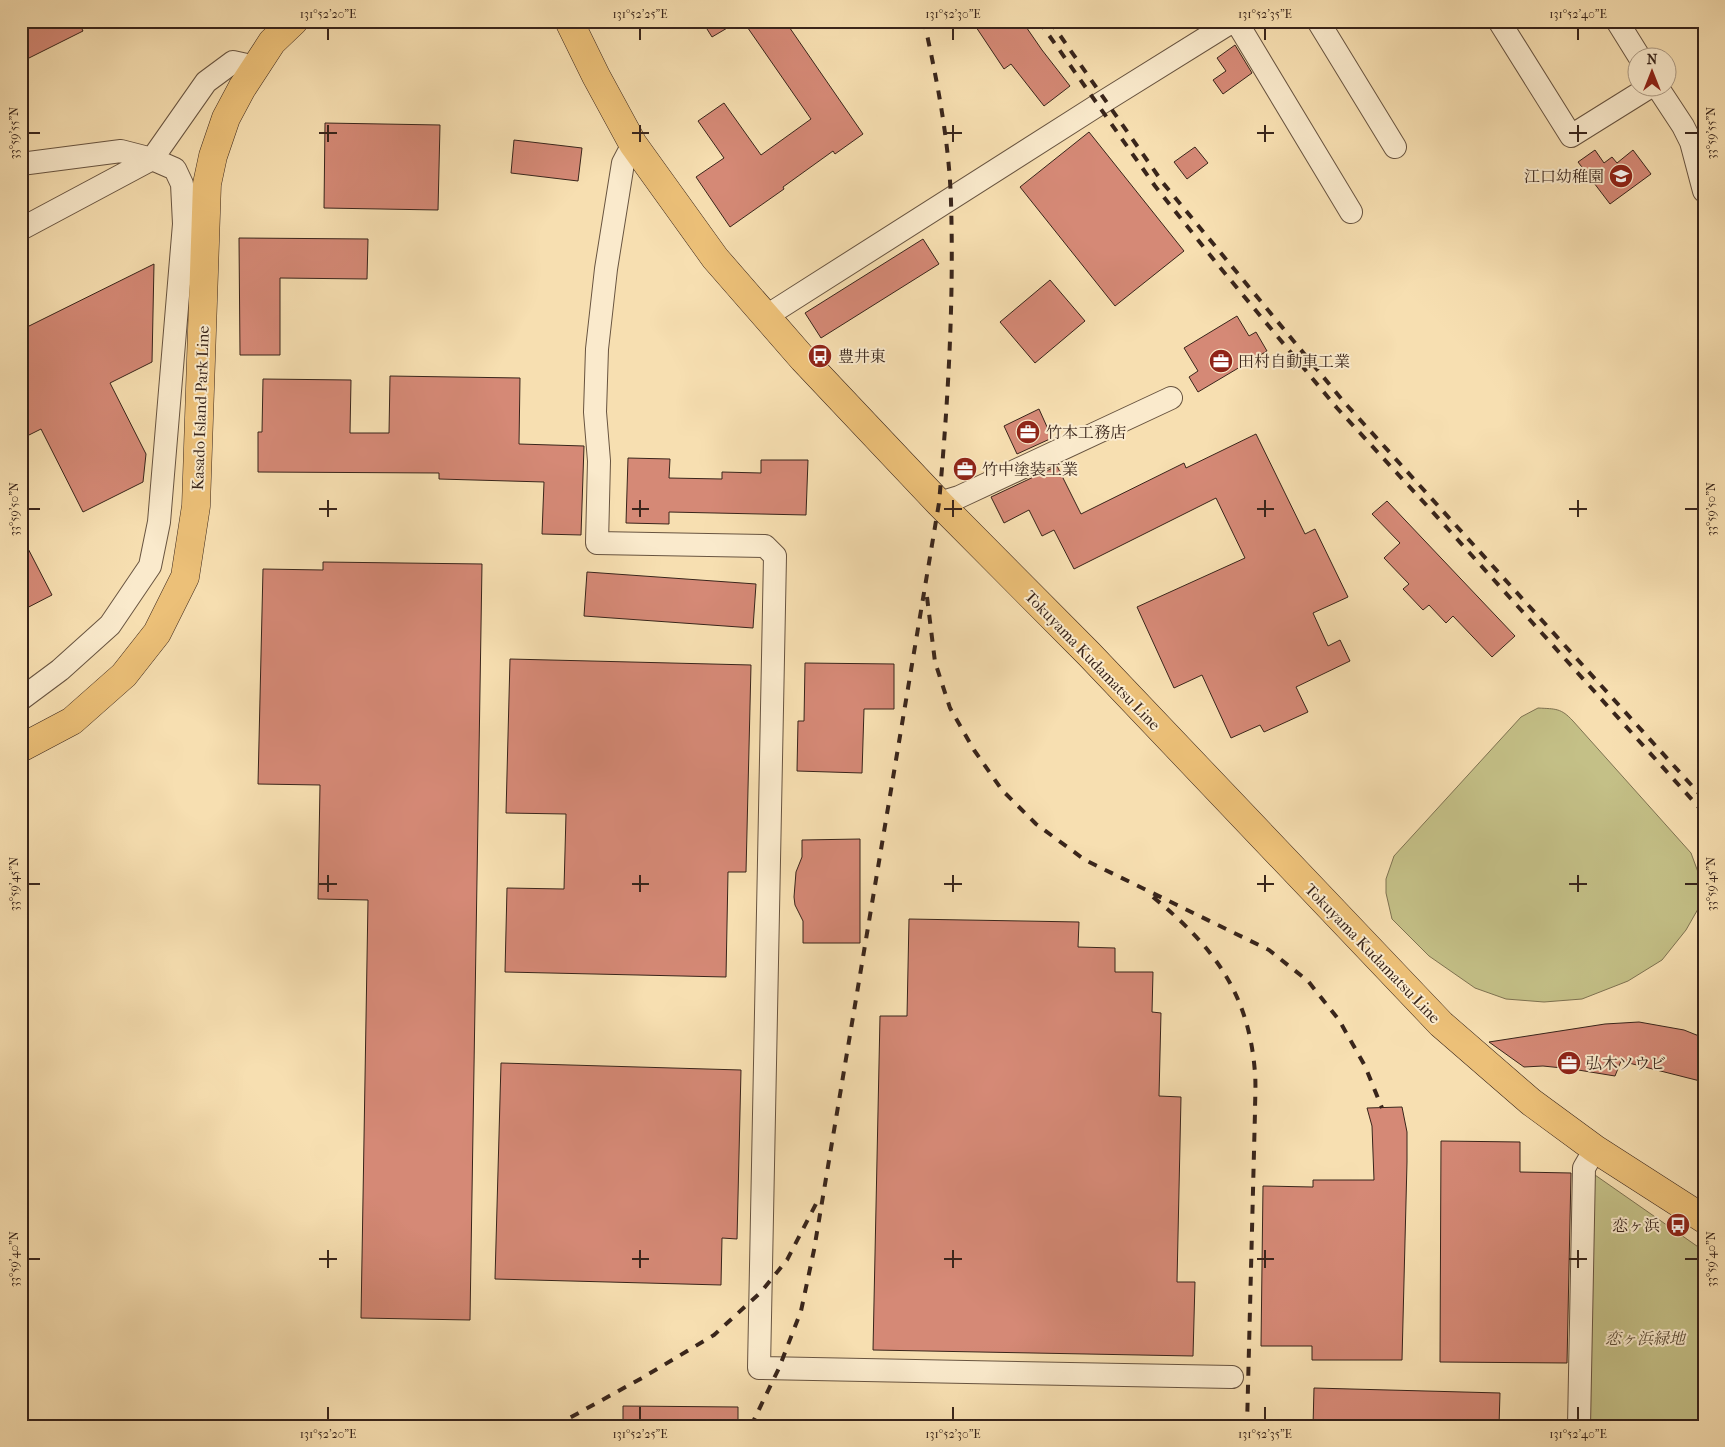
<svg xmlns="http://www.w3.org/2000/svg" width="1725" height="1447" viewBox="0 0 1725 1447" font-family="'IM FELL French Canon','Noto Serif JP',serif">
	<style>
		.green { fill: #c4c087; stroke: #7e7251 }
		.building { fill: #d58976; stroke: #39251b }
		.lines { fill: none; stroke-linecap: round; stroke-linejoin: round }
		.minor-casing { stroke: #685440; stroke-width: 24 }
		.major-casing { stroke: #39251b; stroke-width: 29 }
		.minor { stroke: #faeacc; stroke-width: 22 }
		.major { stroke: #ecc078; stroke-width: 28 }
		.rail { stroke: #39251b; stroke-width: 4; stroke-dasharray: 9 9; stroke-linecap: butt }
		.ticks { fill: none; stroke: #39251b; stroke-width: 2 }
		.labels { text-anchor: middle; stroke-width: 4; stroke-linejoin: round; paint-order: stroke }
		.poi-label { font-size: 16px; fill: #39251b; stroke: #faeacc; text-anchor: start }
		.street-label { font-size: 16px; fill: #39251b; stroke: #faeacc }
		.park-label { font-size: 16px; font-style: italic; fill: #5c4c36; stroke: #faeacc }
		.neatline { fill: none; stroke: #39251b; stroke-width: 2 }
		.ticks-label { font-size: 12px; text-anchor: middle; fill: #39251b }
	</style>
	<rect width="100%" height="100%" fill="#f7dfb1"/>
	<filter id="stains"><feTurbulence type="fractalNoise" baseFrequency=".004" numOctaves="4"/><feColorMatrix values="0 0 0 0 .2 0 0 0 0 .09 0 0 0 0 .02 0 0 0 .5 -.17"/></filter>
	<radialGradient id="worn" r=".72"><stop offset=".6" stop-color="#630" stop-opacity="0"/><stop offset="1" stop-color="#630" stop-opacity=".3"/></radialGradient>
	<path class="green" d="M1538,708C1556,709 1561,708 1573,721L1691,853L1702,883L1698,909L1686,930L1662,960L1628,981L1582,999L1544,1002L1506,999L1475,988L1429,956L1392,919L1386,893V879L1394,856L1521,717Z
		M1595,1175L1704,1251V1426H1586L1588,1225Z"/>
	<path class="building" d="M21,21H78L83,31L21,62Z
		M702,21H739L712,37Z
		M743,21H785L863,134L835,154L833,151L783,187L784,189L730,227L696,177L724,158L698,121L724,103L761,155L811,119Z
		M972,21H1022L1042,50L1070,86L1044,106L1011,64L1004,69Z
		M1235,45L1252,73L1223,94L1213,80L1226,71L1217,58Z
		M325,123L440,125L438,210L324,208Z
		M1089,132L1184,251L1115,306L1020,187Z
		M514,140L582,148L578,181L511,173Z
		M1195,147L1208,163L1187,179L1174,162Z
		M1595,150L1604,163L1612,157L1617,163L1633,150L1651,174L1610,204L1578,162Z
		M239,238L368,239L367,279L280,278V355H240Z
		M923,239L939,264L821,338L805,313Z
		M154,264L152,362L110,383L146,454L143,482L83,512L41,429L21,439V330Z
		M1050,280L1085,321L1035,363L1000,322Z
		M1237,316L1249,336L1256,332L1267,351L1198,392L1189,377L1198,371L1184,348Z
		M390,376L520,378L519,444L584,446L581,535L542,534L544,482L439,479V473L258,472V432H262L263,379L351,380L350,433H389Z
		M1039,409L1052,438L1017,454L1004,426Z
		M1256,434L1305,534L1315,529L1348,597L1313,613L1328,646L1340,640L1350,661L1296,687L1308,712L1264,732L1260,725L1231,738L1202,675L1174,688L1137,607L1245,558L1216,498L1074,569L1054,530L1042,536L1029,510L1004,523L991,497L1057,466L1081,514L1184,463L1186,468Z
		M628,458L670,459L669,478L722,479V472L761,473V460H808L806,515L669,512V524L626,523Z
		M959,459L972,460V477L958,478Z
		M1387,501L1515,636L1492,657L1453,616L1446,623L1429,605L1423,610L1403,589L1409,584L1384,558L1400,543L1372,514Z
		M21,535L52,595L21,611Z
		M323,562L482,564L470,1320L361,1318L368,900L318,899L320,785L258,784L263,569L323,570Z
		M587,572L756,584L753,628L584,616Z
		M510,659L751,665L746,872H728L726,977L505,972L507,888L564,889L566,814L506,813Z
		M805,663L894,664V709H864L862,773L797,771L798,721H804Z
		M860,839V943H803V921L795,905L794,897L796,872L802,857V840Z
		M909,919L1079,922L1078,947L1115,948V972H1153L1152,1012L1161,1013L1159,1096L1181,1097L1177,1282H1195L1193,1356L873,1350L880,1016H907Z
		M1639,1022L1684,1030L1704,1038V1082L1621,1061L1615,1076L1572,1069L1543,1066L1524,1067L1489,1042L1605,1024Z
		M501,1063L741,1070L737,1239L722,1238L721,1285L495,1279Z
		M1402,1107L1407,1132V1162L1402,1360H1312V1346H1261L1263,1186L1313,1187V1180H1374L1372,1126L1367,1108Z
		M1441,1141L1520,1142V1172L1571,1173L1567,1363L1440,1362Z
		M1314,1388L1500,1393L1499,1426H1313Z
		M623,1406L738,1407V1426H623Z"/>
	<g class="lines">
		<g class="minor-casing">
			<path id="minor" d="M1236,21L1351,212
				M1318,21L1395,147
				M1499,21L1571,136L1648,88
				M1617,21L1640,58
				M1658,88L1683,126L1691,142L1704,191
				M633,144L623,163L606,269L597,349L595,412L599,461L597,543L765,546L775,556L759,1368L1232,1377
				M21,164L121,151L152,159L175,169L182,184L184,224L159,522L150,566L110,625L60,670L21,699
				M21,229L152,159L206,82L233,62L256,67
				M765,317L1098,105L1233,21
				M939,503L959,497L1171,398
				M1579,1426L1584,1168L1595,1149"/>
		</g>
		<g class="major-casing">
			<path id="major" d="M569,21L596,76L633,144L715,258L803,359L939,503L1089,654L1441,1024L1531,1102L1595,1149L1704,1219
				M21,748L72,721L124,675L157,633L185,577L196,506L207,184L213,156L226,118L242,88L272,42L294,21"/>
		</g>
		<use href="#minor" class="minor"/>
		<use href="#major" class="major"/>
		<path class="rail" d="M1039,21L1155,186L1218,265L1337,408L1430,509L1704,813
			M1050,21L1163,183L1344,402L1704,799
			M927,597L935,662L950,708L974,750L1002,790L1036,824L1085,860L1269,950L1308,981L1339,1020L1365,1066L1382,1108
			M1153,897C1214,947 1249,993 1255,1073C1256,1086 1255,1099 1255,1112L1247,1426
			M555,1426L642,1378L714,1335L761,1292L787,1260L818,1200
			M751,1426L779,1368L801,1311L814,1250L939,503C948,402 954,302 951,201C949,140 937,80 924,21"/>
	</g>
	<path class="ticks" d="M328,28V40M640,28V40M953,28V40M1265,28V40M1578,28V40M328,125V142M640,125V142M953,125V142M1265,125V142M1578,125V142M28,133H40M319,133H337M632,133H649M944,133H962M1257,133H1274M1569,133H1587M1685,133H1698M328,500V517M640,500V517M953,500V517M1265,500V517M1578,500V517M28,509H40M319,509H337M632,509H649M944,509H962M1257,509H1274M1569,509H1587M1685,509H1698M328,875V892M640,875V892M953,875V892M1265,875V892M1578,875V892M28,884H40M319,884H337M632,884H649M944,884H962M1257,884H1274M1569,884H1587M1685,884H1698M328,1250V1268M640,1250V1268M953,1250V1268M1265,1250V1268M1578,1250V1268M28,1259H40M319,1259H337M632,1259H649M944,1259H962M1257,1259H1274M1569,1259H1587M1685,1259H1698M328,1407V1420M640,1407V1420M953,1407V1420M1265,1407V1420M1578,1407V1420"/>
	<defs>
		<g id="school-disc" transform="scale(1.25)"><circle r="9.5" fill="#8f2418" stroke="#faeacc"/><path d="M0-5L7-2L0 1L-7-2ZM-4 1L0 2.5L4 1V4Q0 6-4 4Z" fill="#fff"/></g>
		<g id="bus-disc" transform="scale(1.25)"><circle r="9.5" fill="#8f2418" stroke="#faeacc"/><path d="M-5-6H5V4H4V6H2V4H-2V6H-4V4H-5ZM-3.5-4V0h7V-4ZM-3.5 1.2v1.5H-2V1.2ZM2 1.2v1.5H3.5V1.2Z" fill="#fff"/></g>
		<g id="office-disc" transform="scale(1.25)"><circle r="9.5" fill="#8f2418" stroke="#faeacc"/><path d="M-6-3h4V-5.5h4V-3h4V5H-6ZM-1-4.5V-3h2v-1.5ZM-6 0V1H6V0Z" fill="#fff"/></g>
	</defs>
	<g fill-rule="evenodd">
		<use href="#school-disc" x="1621" y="176"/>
		<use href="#bus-disc" x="820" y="356"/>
		<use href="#office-disc" x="1221" y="361"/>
		<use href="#office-disc" x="1028" y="432"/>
		<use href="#office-disc" x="965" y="469"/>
		<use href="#office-disc" x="1569" y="1063"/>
		<use href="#bus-disc" x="1678" y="1225"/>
	</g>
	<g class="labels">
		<g class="poi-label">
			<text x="1604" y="182" text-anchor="end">江口幼稚園</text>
			<text x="838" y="362">豊井東</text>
			<text x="1238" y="367">田村自動車工業</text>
			<text x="1046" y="438">竹本工務店</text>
			<text x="982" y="475">竹中塗装工業</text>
			<text x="1586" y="1069">弘木ソウビ</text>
			<text x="1660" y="1231" text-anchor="end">恋ヶ浜</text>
		</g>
		<g class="street-label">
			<text transform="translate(200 408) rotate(-88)" y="6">Kasado Island Park Line</text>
			<text transform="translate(1093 660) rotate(46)" y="6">Tokuyama Kudamatsu Line</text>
			<text transform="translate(1373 953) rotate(46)" y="6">Tokuyama Kudamatsu Line</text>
		</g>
		<g class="park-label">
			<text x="1645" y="1344">恋ヶ浜緑地</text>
		</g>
	</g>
	<rect width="1725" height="1447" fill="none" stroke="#f7dfb1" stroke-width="55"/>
	<g transform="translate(1652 72)"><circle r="24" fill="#faeacc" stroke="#ad9b85"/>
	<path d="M0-4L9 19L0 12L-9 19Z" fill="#8f2418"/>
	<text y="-8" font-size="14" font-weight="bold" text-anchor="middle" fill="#39251b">N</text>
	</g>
	<rect x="28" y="28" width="1670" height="1392" class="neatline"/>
	<g class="ticks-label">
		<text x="328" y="18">131°52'20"E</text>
		<text x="640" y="18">131°52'25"E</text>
		<text x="953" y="18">131°52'30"E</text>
		<text x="1265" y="18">131°52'35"E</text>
		<text x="1578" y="18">131°52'40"E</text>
		<text transform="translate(14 133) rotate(-90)" y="4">33°59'55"N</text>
		<text transform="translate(1711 133) rotate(-90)" y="4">33°59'55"N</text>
		<text transform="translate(14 509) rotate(-90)" y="4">33°59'50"N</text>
		<text transform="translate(1711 509) rotate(-90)" y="4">33°59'50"N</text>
		<text transform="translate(14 884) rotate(-90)" y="4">33°59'45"N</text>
		<text transform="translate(1711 884) rotate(-90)" y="4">33°59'45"N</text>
		<text transform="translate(14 1259) rotate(-90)" y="4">33°59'40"N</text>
		<text transform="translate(1711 1259) rotate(-90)" y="4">33°59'40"N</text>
		<text x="328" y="1438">131°52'20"E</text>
		<text x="640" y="1438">131°52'25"E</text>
		<text x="953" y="1438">131°52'30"E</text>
		<text x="1265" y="1438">131°52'35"E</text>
		<text x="1578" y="1438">131°52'40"E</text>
	</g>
	<rect width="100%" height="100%" filter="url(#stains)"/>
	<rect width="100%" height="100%" fill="url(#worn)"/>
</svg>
